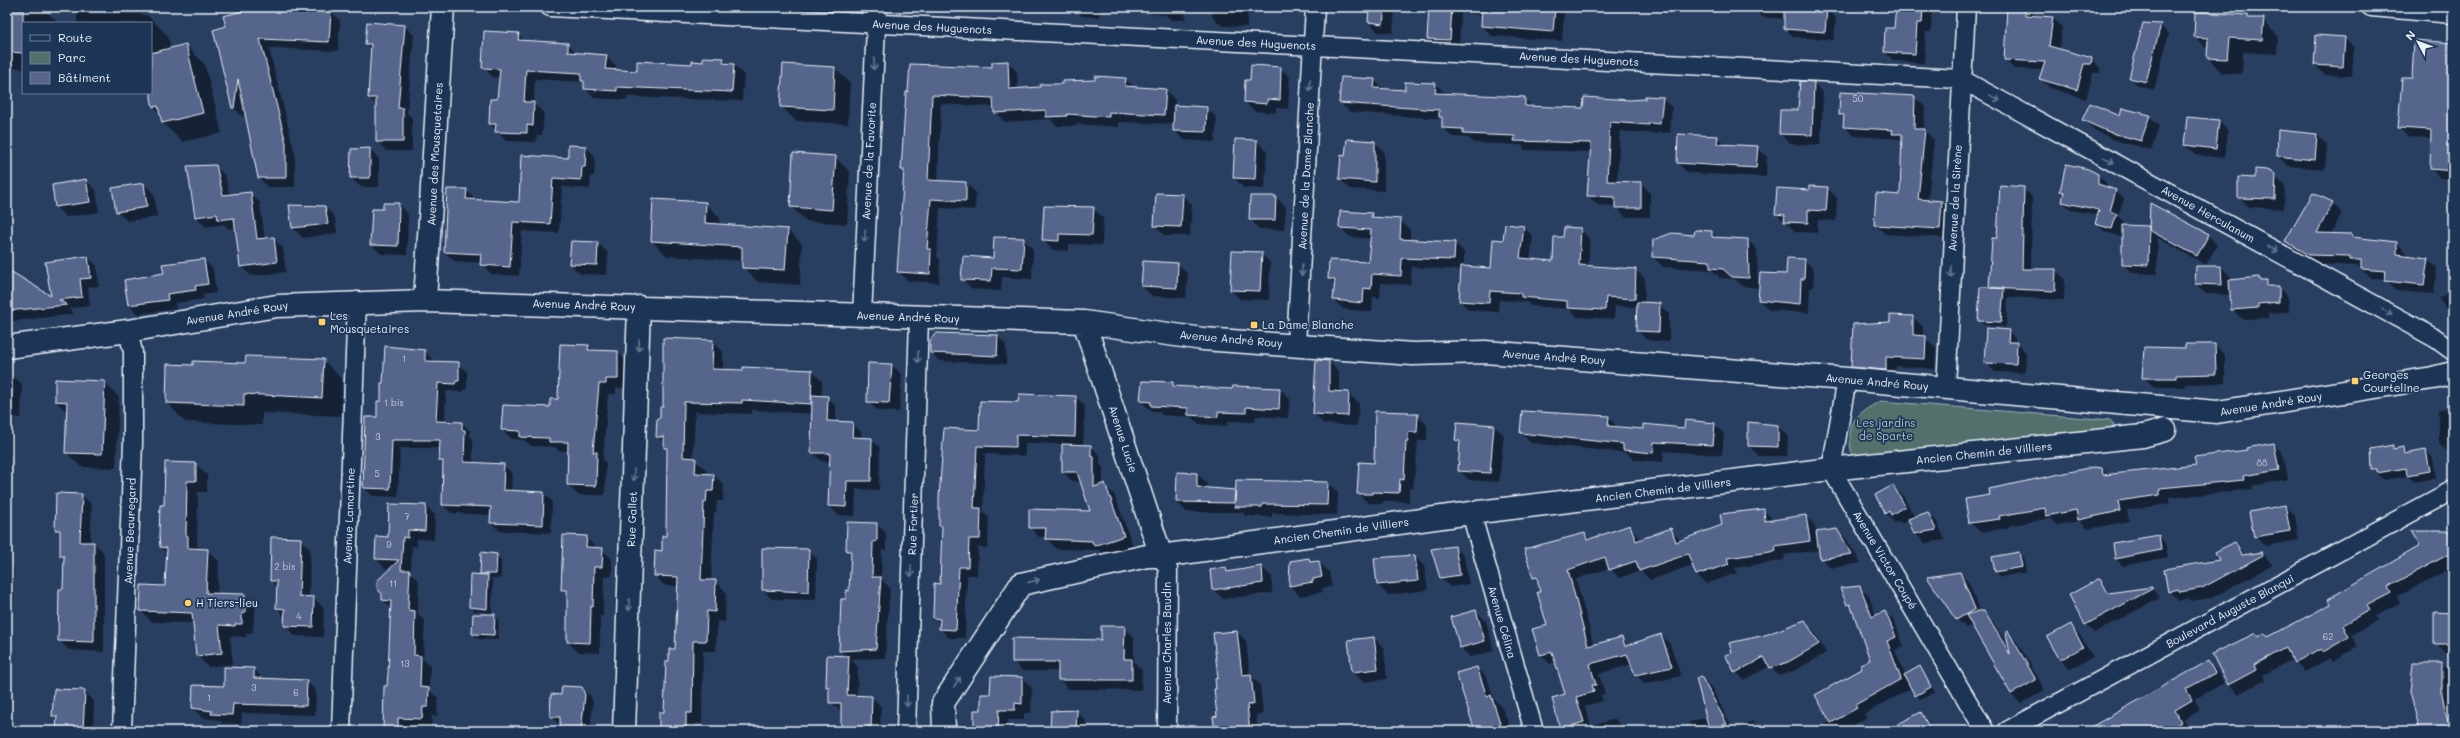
<svg xmlns="http://www.w3.org/2000/svg" width="2460" height="738" viewBox="0 0 2460 738" font-family="Mali,sans-serif">
	<style>
		.green { fill: #536f6c; stroke: #9eb0b2 }
		.shadow { fill: #0007; fill-rule: evenodd }
		.building { fill: #57658c; stroke: #e8f1f8 }
		.lines { fill: none; stroke-linecap: round; stroke-linejoin: round }
		.street-casing { stroke: #e8f1f8; stroke-width: 21 }
		.secondary-casing { stroke: #e8f1f8; stroke-width: 25 }
		.street { stroke: #1d3557; stroke-width: 18 }
		.secondary { stroke: #1d3557; stroke-width: 22 }
		.oneway { stroke: #64778f }
		.poi-dot { fill: #ffd166; stroke: #1d3557; stroke-width: 1.5 }
		.labels { text-anchor: middle; stroke-width: 3.5; stroke-linejoin: round; paint-order: stroke }
		.number-label { font-size: 9px; fill: #c4cedd }
		.street-label { font-size: 11px; fill: #e8f1f8; stroke: #1d3557 }
		.poi-label { font-size: 11px; fill: #e8f1f8; stroke: #1d3557; text-anchor: start }
		.park-label { font-size: 11px; fill: #b4c4c7; stroke: #1d3557 }
	</style>
	<rect width="100%" height="100%" fill="#293f62"/>
	<filter id="ink" filterUnits="userSpaceOnUse"><feTurbulence type="fractalNoise" baseFrequency=".025" numOctaves="2"/><feDisplacementMap in="SourceGraphic" scale="8" xChannelSelector="R" yChannelSelector="G"/><feConvolveMatrix kernelMatrix="1 2 1 2 8 2 1 2 1" color-interpolation-filters="sRGB"/></filter>
	<g filter="url(#ink)">
		<path class="green" d="M1881,401L2110,420L2114,425L2109,429L1852,456C1846,423 1853,415 1881,401Z"/>
		<path class="shadow" d="M1062,7H1100L1099,17L1082,16L1077,11H1066Z
			M1142,7H1186L1185,20H1171L1166,15L1150,14Z
			M1213,7H1248L1247,27L1222,26L1212,16Z
			M1369,7H1395L1393,33L1378,32L1369,22Z
			M1430,7H1558L1564,13L1562,41L1492,36L1482,26L1483,15L1461,13L1459,49L1438,48L1428,39Z
			M1627,7H1662V10L1628,8Z
			M1753,7H1822L1836,18L1834,40L1794,37L1785,28V19L1762,17Z
			M1897,7H1932L1931,32H1926L1924,63L1894,61L1885,52L1895,29Z
			M2005,7H2034V16L2052,17L2062,27L2059,50L2091,59L2100,68V73H2093L2086,99L2050,88L2040,79L2043,70L2014,69L2005,60L2008,11Z
			M7,11L47,12L59,23H23V71L20,68H7Z
			M331,11L340,21L338,51L269,48L295,154V187H268L259,178L245,109L243,117L233,107L215,30Z
			M77,13L141,14L148,16L168,36L171,49L186,45L205,65L222,133L182,142L163,123L160,113L154,107L151,93V23H77Z
			M2248,16L2251,19L2263,21L2278,36L2277,54L2243,52L2242,74L2222,73L2208,58V50L2195,37Z
			M2160,25L2169,34L2154,90L2139,86L2130,78Z
			M404,26L414,35L407,113L412,118V151H386L377,141V105L369,98L372,49L366,44Z
			M518,34L525,41L568,44L577,54L606,56L616,66V70L638,72L723,59L729,65H734L744,75L742,101L627,97V100L595,98L585,89L583,82L535,79L534,104L544,113L542,135H537L536,142L506,141L490,124L498,100L500,78L493,77L483,67Z
			M2344,38L2354,48L2352,76L2325,75L2315,65Z
			M2453,43V183L2449,179L2440,178L2431,169L2432,138L2408,137L2399,128L2413,79Z
			M1008,62L1017,72L1018,89L1125,79L1134,87L1166,90L1175,100V106L1206,108L1217,118L1215,142L1184,140L1174,130V124L1119,122V127L1076,124L1077,126H1057L1050,119L1005,122L995,112V107L941,104L938,181L966,183L976,193L975,210L940,208L937,256L940,260L939,283L908,281L898,271L905,173L902,170L907,93Z
			M835,68L850,83L848,124L796,121L781,106Z
			M1280,68L1290,77L1288,109L1276,108V113L1254,111L1245,102L1251,81Z
			M1374,80L1384,89L1406,91L1436,84L1445,93L1524,98L1533,107L1584,109L1630,101L1662,98L1672,108L1670,133L1658,132V134L1620,131L1617,183H1641L1650,193V217H1625L1616,206L1598,205L1588,196L1591,152L1525,150L1521,145L1474,143L1468,138L1452,137L1443,127L1442,119L1350,112L1340,103Z
			M1813,83L1823,93L1821,145L1790,144L1780,134L1799,111Z
			M1915,97L1925,107L1924,130L1934,140L1928,201L1941,202L1951,211L1950,238L1885,234L1875,224L1901,196L1903,142L1899,139L1854,136L1844,126V119L1840,114Z
			M2149,116L2159,126L2151,150L2115,140L2094,130L2084,120Z
			M2219,121L2228,131L2225,158L2195,155L2185,145Z
			M2279,132L2317,135L2327,145L2325,169L2288,166L2278,156Z
			M1679,135L1717,137L1726,145L1757,147L1767,157L1766,177L1687,173L1678,163Z
			M1257,141L1267,151L1265,189L1244,188L1234,178Z
			M1375,142L1384,152V191L1350,189L1340,179L1346,157Z
			M586,147L595,156L594,176H591L590,189L562,187L559,233L522,231L519,276L491,274L482,263L454,261L445,252L466,190L476,200L520,203L569,159Z
			M370,149L379,159V187H361L351,178Z
			M835,157L850,172L847,224L806,221L791,206Z
			M215,166L225,176L230,196L250,193L260,203L265,239L273,238L283,248L286,272L251,276L241,266L236,228L229,229L224,224L206,227L196,217Z
			M2098,175L2106,183V187L2116,191L2124,199L2118,216L2125,223L2123,226L2149,227L2208,235L2217,245L2206,265L2158,238L2157,274L2132,273L2123,264V229L2120,237L2104,231L2096,224L2099,215L2071,210L2063,202L2065,193L2062,190Z
			M2275,175L2285,185L2284,209L2249,207L2239,197Z
			M86,180L96,190L99,212L66,217L56,207L53,185Z
			M144,184L154,194L157,217L127,221L117,211Z
			M1827,188L1837,198L1836,221L1818,220L1817,233L1796,232L1776,214L1810,191Z
			M2023,188L2032,197L2031,270H2055L2065,279L2064,300L2008,297L2006,327L1984,325L1979,320L1992,289L1998,239Z
			M1182,195L1192,205L1190,236H1165L1155,226Z
			M1276,197L1286,207L1284,230L1259,229L1250,219Z
			M705,203L720,218V225L788,230L802,244L800,285L758,282L743,267V261L667,256L652,241ZM704,216H706V228Z
			M2332,203L2342,213L2331,234L2351,235L2354,238L2397,243L2407,253V256L2427,258L2437,268L2434,294L2396,291L2386,280L2372,279L2357,266L2320,264L2296,251L2286,241Z
			M399,204L408,214L407,255L381,254L371,244Z
			M290,206L325,207L335,217L337,233L303,238L293,228Z
			M1093,208L1103,218L1102,245L1069,244V251L1053,250L1043,240Z
			M1371,214L1375,218L1400,220L1410,230V240L1455,243L1464,252V267L1492,269L1504,241L1523,227L1533,236L1530,260L1554,262L1564,238L1580,229L1590,239L1588,267L1636,270L1645,279L1644,303L1659,304L1669,314V342L1647,340L1637,330L1638,307L1615,306L1614,319L1577,317L1569,309L1531,306L1527,302L1499,300L1498,312L1469,310L1460,301L1462,270L1412,267L1410,285L1381,283L1380,298L1373,297L1372,312L1343,309L1334,300L1335,285L1329,278L1369,263L1371,239L1350,237L1340,227Z
			M1712,232L1718,238L1748,240L1757,249L1758,288L1743,286L1734,279L1720,278L1712,270L1663,267L1653,257L1695,236Z
			M1023,239L1033,249L1032,279L1002,277L1001,291L972,289L962,279Z
			M598,243L608,253L607,275L580,274L570,264Z
			M1261,253L1270,263L1269,300L1240,299L1231,290Z
			M88,257L97,266L99,286L88,287L90,306L69,308L74,314L7,322V276L53,298Z
			M204,260L213,269L216,293L203,295L204,299L175,303L176,309L138,314L129,305L125,281L165,274Z
			M1805,260L1814,270L1813,288H1810L1809,313L1769,310L1759,300Z
			M1178,264L1188,274L1186,298L1152,296L1142,286Z
			M2221,267L2231,277V280L2259,278L2272,287H2278L2288,297L2289,312L2268,313V318L2242,319L2232,309L2231,295L2206,294L2196,284Z
			M2453,290V321L2439,298Z
			M1913,317L1923,327V337L1936,347L1935,369L1896,366V379L1862,376L1852,366L1891,323Z
			M2009,331L2026,353L2025,373L1995,372L1985,362Z
			M998,336L1006,345V364L939,361L931,352Z
			M713,341L723,352V371H812L822,381V397H827L836,406V423H852L861,432V439H871L880,448L879,490L856,489L855,516L838,515L829,506L830,462L821,461L812,452L813,414L752,410V414L695,412L693,459L706,469V475H714L724,485L723,501H717L716,513L714,512L711,581H716L726,592L725,622L717,621L716,651H703L702,724L696,723V731H660L665,713L670,662L676,650L678,586H665L655,576L667,537L668,451L657,436L664,408Z
			M2215,345L2225,355V383L2185,384V387H2153L2144,377Z
			M588,346L594,351L618,352L627,362V388H616V394H608L603,460L606,463L605,495H578L568,485L569,451H559L555,447L531,446L524,440L512,439L502,430L551,408L559,400Z
			M424,351L433,360V362L458,363L467,372V389H464L463,392L446,391L445,422L462,423L470,431V436L473,439V463L503,465L512,473L511,491L544,493L552,501L551,533L500,531L491,523V515L451,513L443,505L444,464L440,460L441,448H400L398,497L373,496L364,488L382,402Z
			M323,360L342,379L341,416L262,413V425L185,422L167,403L194,366Z
			M1317,361L1329,362L1339,372V393H1349L1359,404L1357,426L1324,424L1314,414Z
			M892,365L902,375L899,412L878,411L868,401Z
			M7,375H12L22,384L21,418L14,417L12,456H7Z
			M104,382L119,397L116,468L81,467L66,452L67,412L56,401Z
			M1173,383L1176,387L1233,390L1280,389L1290,399L1288,418L1256,416L1255,422L1228,421L1227,426L1199,424L1192,417L1162,415L1158,411H1151L1141,401Z
			M1020,395L1076,397L1085,406L1083,446H1091L1100,456V464L1103,467V485L1114,494L1133,546L1105,555L1099,550L1056,549L1046,537H1039L1030,527L1091,512L1081,482L1072,481L1063,472V444L1025,443V456L985,454L983,512L989,518L988,548L978,547L977,575H967L965,638H949L940,629V624L934,618L941,585L943,529L940,526L980,431L1019,403Z
			M2453,408V454H2449L2439,444V409Z
			M1409,413L1418,415L1427,425V441H1418L1413,489L1409,488V502L1383,501L1382,504L1368,503L1358,494L1375,464Z
			M1608,417L1618,428L1644,430L1685,429L1714,424L1724,434L1722,455L1664,451L1663,462L1634,460L1627,453L1531,443L1521,433Z
			M1494,426L1504,435L1499,482L1469,480L1459,470L1461,444L1456,440Z
			M1778,426L1788,436L1787,456H1759L1749,446Z
			M2274,444L2283,454L2288,479L2252,486L2253,489L2169,498V504L2127,510L2129,521L2088,529L2080,521L2057,525L2051,518L2008,526L2009,528L1980,532L1970,522L1992,496L2041,481V478L2072,471L2102,469L2109,475L2197,465Z
			M2393,446L2396,449L2402,448L2408,454L2426,451L2433,458L2436,478L2415,482L2409,476L2385,480L2380,477L2373,470Z
			M196,464L207,475V492H198L197,546L199,550H207L219,561L217,594L245,595L256,606L252,634H246V637L230,636L233,664L208,667L197,655L194,623L152,622L141,611L166,587L168,554L161,547L165,506Z
			M1178,473L1197,474L1207,483L1206,489L1236,493V481L1328,483L1338,493L1337,515L1272,513V517L1246,516L1242,512H1186L1177,502Z
			M1893,486L1903,496L1915,518L1928,513L1938,523L1945,540L1925,543L1915,533L1909,519L1902,524L1899,521L1895,523L1885,513Z
			M82,495L92,505L90,543H94L104,553V652L69,650L59,640L64,590L65,559L61,555V534L56,529Z
			M425,506L435,515L434,540L417,539V547L412,546L411,573L419,581L418,614L425,621L423,659L430,666L429,690L438,698L437,716H432L431,728L407,727V731H370V727L384,728L391,608L383,600L392,568H385L376,559L389,538Z
			M2285,506L2295,516L2299,540L2265,546L2255,536Z
			M1764,510L1773,520L1805,516L1815,525L1816,533L1837,530L1847,540L1861,563L1831,568L1821,558L1820,550L1784,555L1785,559L1780,561L1735,568L1737,573L1706,584L1697,575L1693,565L1650,580L1641,571L1619,578L1610,568L1576,579L1594,646L1621,638L1629,646L1661,635L1670,644L1681,676L1645,684L1636,675L1632,664L1599,674L1605,694L1601,695L1603,701L1585,706L1591,726L1615,719L1625,731H1564L1561,728L1566,695L1557,662L1550,664L1541,655L1548,626L1539,583L1534,577L1585,534L1591,540L1630,527L1641,540L1670,529L1681,541Z
			M877,524L886,533V550H882L881,579L890,588L885,658L851,659L858,667L857,696L872,697L881,707L880,731H841L842,712L830,702V689L827,686L847,657L840,650L847,600L850,592L852,555L847,550Z
			M2453,532V573L2449,569L2397,597L2400,603L2375,616L2378,620L2352,635L2358,647L2333,661L2330,658L2305,672L2293,659L2263,675L2265,680L2238,694L2229,684L2255,634L2258,637L2265,634L2269,638L2332,604Z
			M2158,536L2165,543L2168,557L2123,566L2116,559L2114,543Z
			M586,537L596,548L602,549L612,559V576H604L603,616H600V653L578,652L568,642V595L562,590Z
			M300,539L310,549L309,598H314L324,608L323,637L295,636L285,626V617L277,608L278,588L271,581Z
			M2234,543L2246,556L2262,553L2273,565L2212,598L2191,601L2188,598L2179,601L2169,591L2220,560Z
			M1455,547L1464,556L1469,584L1450,587L1441,578Z
			M809,550L817,559L816,600L772,599L763,590Z
			M2019,553L2024,558L2026,572L2001,577L1996,572Z
			M496,555L501,560V579L490,578L493,581L492,613L475,611L470,607L483,576L481,573Z
			M1414,556L1424,566L1428,590L1388,595L1378,585Z
			M1309,559L1313,563L1319,562L1329,572L1332,587L1322,588L1323,592L1300,596L1290,586Z
			M7,561L14,569L13,607H7Z
			M1262,567L1272,577V593L1223,599L1213,589L1226,568L1230,572Z
			M1960,573L1969,583L1981,613L1983,612L1994,623L2010,649L2008,633L2018,643L2045,690L2021,704L2011,694L1972,625L1966,628L1957,619Z
			M2099,579L2111,594L2151,588L2160,598L2094,633L2086,624Z
			M1859,587L1869,596L1876,616L1885,613L1895,622L1904,647L1895,650L1905,675L1919,668L1935,692L1920,700L1909,683L1910,689L1864,714L1866,718L1843,731H1813L1831,721L1863,669L1872,660L1854,611L1848,605L1842,589Z
			M1476,611L1486,621L1494,651L1470,657L1460,647Z
			M2453,614V653H2445L2435,643Z
			M494,615L499,620L498,640L478,639L473,634Z
			M1804,622L1813,630L1826,653L1796,670L1779,676L1770,666L1744,680L1736,672L1733,654L1765,636Z
			M2071,625L2080,635L2093,657L2070,669L2060,659Z
			M1124,627L1134,637V662L1142,670L1141,690L1068,689L1059,679V671H1022L1013,661L1102,641Z
			M1237,632L1246,641L1250,675L1260,685L1263,714L1256,715L1258,731H1216L1218,717L1217,690Z
			M1374,638L1384,648L1387,679L1363,682L1353,672Z
			M7,649L9,651L8,669H7Z
			M2208,662L2218,672L2224,683L2195,699L2200,710L2184,720L2190,731H2086Z
			M2442,664L2449,672V703L2453,731H2421Z
			M1477,668L1487,677L1494,699L1501,706L1512,731H1476Z
			M254,669L264,680L306,681L316,691L315,715L242,713L241,724L222,723L219,720L203,718L193,708Z
			M1701,677L1711,687L1734,731L1752,721L1762,731H1692L1689,722L1707,717Z
			M1022,678L1032,688L1031,713H1024V720H1008V731H975L982,711L991,695Z
			M582,688L591,697L593,703L590,731H561L560,725L551,716L562,696Z
			M84,691L94,701L93,728L100,731H57V719L53,716Z
			M1076,711L1086,721V731H1051Z
			M1920,713L1935,731H1887Z"/>
		<path class="building" d="M259,7L331,10L329,42L260,39L286,143V178H258L238,79L234,108H232L213,30L226,26L223,16Z
			M1369,7H1385L1383,24L1368,22Z
			M1429,7H1452L1450,40L1427,39Z
			M1482,7H1555L1553,32L1481,26Z
			M1784,7L1827,8L1825,32L1784,29Z
			M1896,7H1923L1922,23H1917L1915,54L1884,52L1885,28H1894Z
			M2007,7H2025V15L2053,17L2049,46L2092,58L2091,64H2084L2077,90L2039,79L2045,62L2004,60Z
			M7,10H23V53L7,52Z
			M2195,12L2248,15V18H2264L2262,40L2229,38L2227,59L2207,58L2208,38L2194,37Z
			M367,22L405,25L398,108H403V142H376V98H368L371,44H365Z
			M2143,23L2161,24L2146,82L2129,78Z
			M484,31L519,33L518,40L568,43V52L607,55L605,69L637,71V61L692,64V61L703,62V57L724,58L723,63L734,64L732,92L617,87V91L584,89V81H581V73L526,70L524,102H534L533,126L527,125V133L495,132L496,124H489L490,99H497L500,69L482,68Z
			M2316,35L2345,37L2343,67L2314,65Z
			M2414,40L2453,43V171L2430,169L2431,130L2398,128L2402,78H2412Z
			M186,44L203,113L162,123L158,106L153,107L151,98V53Z
			M1008,61L1009,89L1040,87V84H1062V81L1095,80V76L1126,78L1125,86L1166,89L1164,115L1109,112V117L1067,114V116L1046,117V110L994,113L993,98L932,95L928,180L966,182V201L931,199L927,249H931L930,274L897,272L904,170H901L906,92H908L910,64L992,67V62Z
			M783,64L835,67L833,110L780,107Z
			M1251,65L1281,67L1280,100L1267,99V104L1244,102L1245,80H1250Z
			M1341,77L1375,79L1374,88L1405,90V82L1436,83L1435,93L1525,97V106L1583,108L1584,97L1630,100L1645,99V96L1663,97L1660,124L1649,123V125L1610,122L1607,181L1641,182V208H1615V197L1587,196L1591,143L1514,141L1515,136L1463,134V129L1442,128V117H1439V110L1339,103Z
			M1800,81L1814,82L1812,135L1779,134L1780,110H1798Z
			M1840,92L1915,96L1914,129H1925L1918,199L1942,201L1940,229L1874,225L1876,193L1900,195L1902,134H1892L1893,130L1843,127L1844,115H1839Z
			M2090,103L2120,116L2122,108L2150,115L2141,141L2109,132L2082,120Z
			M1174,105L1207,107L1206,132L1173,131Z
			M2187,117L2219,120L2216,149L2184,145Z
			M2278,130L2317,134L2315,160L2277,156Z
			M1678,134L1718,136L1717,144L1758,146L1756,168L1677,163Z
			M1235,139L1257,140L1255,179L1233,178Z
			M1347,139L1375,141V182L1339,179L1341,155L1345,156Z
			M568,145L586,146L585,167H582L581,180L553,178L550,224L513,222L510,267L480,265L481,254L444,252L447,189H467L466,199L519,202L521,155L568,158Z
			M370,148V178H350L351,149Z
			M793,153L836,156L832,210L790,207Z
			M2066,164L2088,169L2098,174V184L2116,190L2110,211L2117,214L2112,229L2095,224L2099,210L2062,202L2064,192L2060,191Z
			M216,165L223,195L251,192L257,239L274,237L277,262L240,267L234,218L218,220L217,214L195,217L187,166Z
			M2255,169L2267,170L2276,174L2275,199L2238,198V177L2255,178Z
			M86,179L90,202L55,207L52,185Z
			M144,183L147,207L116,212L112,188Z
			M2000,185L2024,187L2022,269H2056L2055,291L1989,288L1992,238H1997Z
			M1809,186L1828,187L1826,211L1808,210V223L1784,222L1785,215L1775,214L1777,188L1809,190Z
			M1156,193L1183,194L1181,227L1154,226Z
			M2313,193L2333,202L2317,233L2351,234L2352,237L2397,242V254L2428,258L2424,285L2385,281L2386,271L2361,269V260H2350V256L2309,255L2285,241Z
			M1250,196H1276L1275,220H1249Z
			M653,199L706,202L705,223L788,229L785,270L742,268V247L651,241Z
			M383,203H399L398,246L370,245L372,209H383Z
			M2150,203L2209,234L2197,256L2149,230Z
			M289,205L325,206L328,224L292,228Z
			M1044,206L1094,207L1092,235L1059,234V241L1042,240Z
			M1340,211L1372,213L1371,217L1401,219L1400,239L1455,242L1454,260L1402,258L1401,276L1372,274L1371,289L1364,288L1363,303L1333,300L1335,279H1328L1329,260L1368,262L1371,230L1339,228Z
			M1505,224L1524,226L1520,258L1553,261L1554,237H1563L1564,227L1581,228L1579,265L1636,269L1635,299L1606,297L1605,310L1567,308V301L1521,297V293L1490,291L1489,303L1459,301L1461,266L1491,268L1493,239L1503,240Z
			M2122,225L2149,226L2148,265L2122,264Z
			M1695,230L1712,231V237L1748,239L1749,278L1732,277L1723,269L1710,268V261L1652,257L1653,240L1672,233L1694,235Z
			M994,237L1024,238L1022,269L992,268L991,281L961,280L963,256L993,258Z
			M571,241L598,242L597,265L569,264Z
			M1232,251L1262,252L1260,291L1230,290Z
			M88,256L91,278L80,279L82,297L59,300L67,305L7,311V269L51,296L45,262Z
			M1787,258L1805,259L1804,279H1801L1800,304L1758,300L1760,273L1786,274Z
			M204,259L208,284L195,286L196,290L167,294L168,300L128,305L124,280L164,273L162,264Z
			M1143,261L1178,263L1177,288L1141,286Z
			M2196,266H2221L2222,285L2195,284Z
			M2259,277L2260,280H2267V286H2279V302L2258,304V308L2231,310L2229,280Z
			M1980,287L2004,288L2001,322L1978,321Z
			M1637,302L1660,303L1659,332L1636,331Z
			M1890,315L1913,316V335L1926,336L1925,359L1886,357V370L1851,367L1853,324L1890,322Z
			M1986,328L2009,330L2008,342H2017L2016,364L1984,363Z
			M936,333L998,335L997,356L930,353V340Z
			M663,338L713,340L712,369L743,370V367L812,370L811,404L742,400V403L684,402L683,457L696,458L695,473L714,474L713,491H707L706,503L704,502L701,580H716L715,612L707,611L706,641H693L692,713H686V731H659V712H664L666,661H669V649H675L678,577L654,576L655,550L662,551V536H666L667,448H664V437H656L657,418H660V407H663Z
			M560,344L589,345L588,350L618,351V379H606V384H599L593,452H597L596,486L567,485L568,442H549V438L520,437V431L501,430L503,405L550,407V399H558Z
			M2185,344H2215L2216,374L2176,375V378H2142L2144,347L2185,348Z
			M385,346L425,350V361L459,362V381H456L455,384L438,383L436,421L462,422V430H465L464,462L504,464L503,490L544,492L543,525L490,523L491,507L442,505L443,461H439L440,440H392L390,489L363,488L365,417H377V401H381V383H383Z
			M246,356L324,359L322,398L244,394V406L166,403L167,364L193,365V361L245,363Z
			M1316,360L1329,361V391L1349,392L1348,416L1313,414Z
			M868,363L892,364L889,403L867,402Z
			M55,379L105,381L102,454L65,453L67,402L55,401Z
			M1142,381L1173,382V386L1190,387L1232,389L1233,386L1280,388L1279,409L1246,407V413L1218,412V417L1188,415V408L1151,406V402L1140,401Z
			M1019,394L1076,396L1075,437L1016,435V447L977,446L974,508H981L980,539H969L968,567H959L956,630L939,629L940,619L933,618L934,583L940,584L942,526H939V498L944,428L979,430L980,401L1018,402Z
			M812,395L828,396L827,421L853,422L852,437L872,438L871,481H847L846,507L828,506L830,453H811Z
			M1375,411L1409,412V414H1418L1417,432H1408V441H1406L1404,480L1400,479L1399,493L1373,492V494H1357L1359,462L1374,463Z
			M1522,411L1609,416L1608,426L1643,429V424L1684,428L1685,420L1715,423L1713,445L1654,442L1653,453L1623,450V444L1520,433Z
			M1457,422L1494,425L1490,473L1458,471L1460,441L1455,440Z
			M1748,422L1778,425V447L1748,446Z
			M2274,443L2279,470L2243,476L2244,480L2160,488V495L2118,501L2120,511L2078,520L2076,510L2046,516L2045,508L1999,516L2000,519L1969,523L1965,499L1990,495L1989,489L2093,467L2102,468L2103,475L2196,465L2194,457L2247,450L2246,448Z
			M1062,444L1091,445V456L1094,457V487L1105,483L1124,536L1094,546L1092,541L1045,539L1046,528H1029V509L1090,511L1077,472H1062Z
			M2393,445V449L2403,447L2404,454L2426,450L2430,471L2407,475L2406,468L2377,473V470H2372L2371,449Z
			M165,462L196,463V481H187L186,535L188,536V548L208,549L206,593L245,594V613H242V624H235V626L219,625L222,653L196,656L192,613L140,611L141,585L165,586L167,548L160,547L159,535L160,505H164Z
			M1177,472L1197,473V487L1235,490L1234,503L1176,502Z
			M1236,480L1328,482L1327,505L1262,504V507H1235Z
			M1893,485L1905,506L1891,515L1889,511L1885,514L1875,495Z
			M56,493L82,494L80,542H94V642L58,641L59,589H63L64,556H60V530H55Z
			M389,504L426,505L425,531L408,530V538L403,537L401,570H410L408,610L415,611L414,655L421,656L420,687L429,688L428,707H423L422,719L398,718V731H383L384,686H387L388,673L391,601L382,600V594L377,588V581L399,560L375,559L376,536L388,537Z
			M2285,505L2290,531L2254,537L2249,512Z
			M1764,509L1765,521L1806,515L1810,541L1775,546L1776,550L1770,552L1727,558L1729,564L1696,575L1688,554L1639,571L1636,561L1609,570L1605,557L1568,570L1588,646L1622,637L1625,646L1661,634L1672,667L1635,675L1627,654L1590,664L1596,685H1592L1594,692L1576,697L1584,722L1560,729L1552,698L1565,694L1552,652L1540,655L1532,629L1547,625L1537,592H1540L1537,577L1533,578L1524,549L1585,533L1587,540L1630,525L1636,541L1671,528L1676,542L1722,525L1720,514Z
			M1928,512L1936,530L1914,534L1908,519Z
			M847,522L877,523V541L873,542L872,577H881L876,649L839,651L841,599H846V590L849,591L851,551H846Z
			M1837,529L1852,554L1820,559L1816,532Z
			M2411,531H2453V552L2388,587L2391,593L2366,606L2369,610L2343,625L2349,637L2323,652L2321,648L2294,663L2286,648L2254,665L2256,670L2228,685L2212,654L2256,633L2258,637L2265,633L2268,637L2331,604L2328,599L2420,546Z
			M563,535L587,536L586,547L603,548L602,567H594L593,607L591,606L590,643L567,642V590H561Z
			M2159,535L2161,550L2115,559L2113,543Z
			M271,537L301,538L299,596L314,597L313,627L284,626L285,609L276,608L277,581H270Z
			M2235,542L2242,555L2262,552L2263,555L2202,588L2180,592L2178,589L2168,592L2164,569L2219,560L2215,552Z
			M1455,546L1460,575L1440,578L1431,549Z
			M762,548L809,549L808,592L762,590Z
			M481,552L497,554L496,574H480Z
			M2019,552L2022,567L1995,572L1992,557Z
			M1415,555L1418,581L1377,585L1374,558Z
			M1309,558L1310,562L1319,561L1322,577L1313,579V582L1289,586L1290,561Z
			M1262,566L1263,583L1212,590L1210,570L1226,567L1227,572Z
			M1960,572L1975,609L1956,620L1927,577Z
			M470,574L488,575L487,609L469,607Z
			M2100,578L2108,593L2152,587V589L2085,625L2069,595Z
			M1860,586L1872,617L1885,611L1896,637L1887,641L1901,679L1855,705L1857,708L1831,723L1815,695L1862,669L1860,664L1870,660L1850,604L1847,605L1840,588Z
			M1476,610L1485,641L1460,648L1451,617Z
			M1978,611H1984L2010,654L2006,632L2008,631L2036,680L2011,694L1966,615Z
			M2434,612L2453,613V644H2434Z
			M473,614H495L494,635L472,634Z
			M1805,620L1819,644L1788,662L1770,668L1764,657L1735,673L1725,655L1732,653L1729,643L1765,635Z
			M2071,624L2083,647L2060,660L2047,637Z
			M1101,626H1125L1124,659H1132V680H1058V662H1012V638L1101,640Z
			M1237,631L1242,675L1251,674L1254,704L1247,705L1250,731H1215L1213,717L1217,716L1214,689H1216L1215,679L1218,678L1213,633Z
			M1374,637L1378,669L1352,672L1348,640Z
			M827,655L849,656L847,695L872,696L871,727L868,726V731H841V703H829V687H826Z
			M2208,661L2215,673L2186,689L2192,700L2175,710L2181,722L2167,731H2084Z
			M2413,663H2442V695L2450,731H2420L2410,692Z
			M1920,666L1931,687L1915,696L1904,675Z
			M224,667L254,668V678L307,680L306,706L233,704L232,715L211,714L212,711L192,708L193,685L224,686Z
			M1477,667L1487,697L1491,695L1501,726L1486,731H1475L1456,673Z
			M991,676L1022,677V704L1015,703V710H999L998,731H974V710H981V694H990Z
			M1701,676L1727,724L1709,729L1696,678Z
			M562,686L582,687L585,695L581,731H560V717H550L551,694L561,695Z
			M54,689L85,690L83,731H56L57,716H52Z
			M1077,710L1076,731H1050L1051,711Z
			M1921,712L1931,731H1885Z"/>
		<g class="lines">
			<g class="street-casing">
				<path id="street" d="M550,7L1961,79L2435,338L2453,351
					M2371,7L2453,14
					M862,315L877,7
					M1296,345L1315,7
					M1847,379L1831,469L1985,731
					M1946,388L1966,7
					M1471,513L1534,731
					M1161,556L1168,569L1167,731
					M122,731L133,443V352L128,331
					M341,731L357,301
					M906,731L919,318
					M2007,731L2453,490"/>
			</g>
			<g class="secondary-casing">
				<path id="secondary" d="M425,301L443,7
					M1084,322L1161,556
					M7,347L128,331L277,306L425,301L1084,322L1203,339L1413,354L1485,352L1847,379L2217,412L2433,378L2453,373
					M624,731L639,307
					M944,731L943,703L1021,584L1147,556H1161L1471,513L1831,469L2143,436L2165,430"/>
			</g>
			<use href="#street" class="street"/>
			<use href="#secondary" class="secondary"/>
		</g>
		<defs><path id="oneway-shaft" d="M-6 0H5M1.5-3L5.5 0L1.5 3" fill="none" stroke-width="1.6" stroke-linecap="round" stroke-linejoin="round"/></defs>
		<g class="oneway">
			<use href="#oneway-shaft" transform="translate(874 64) rotate(93)"/>
			<use href="#oneway-shaft" transform="translate(1310 85) rotate(93)"/>
			<use href="#oneway-shaft" transform="translate(1995 98) rotate(29)"/>
			<use href="#oneway-shaft" transform="translate(2109 160) rotate(29)"/>
			<use href="#oneway-shaft" transform="translate(865 236) rotate(93)"/>
			<use href="#oneway-shaft" transform="translate(2273 249) rotate(29)"/>
			<use href="#oneway-shaft" transform="translate(1302 270) rotate(93)"/>
			<use href="#oneway-shaft" transform="translate(1951 272) rotate(93)"/>
			<use href="#oneway-shaft" transform="translate(2387 312) rotate(29)"/>
			<use href="#oneway-shaft" transform="translate(639 345) rotate(92)"/>
			<use href="#oneway-shaft" transform="translate(918 357) rotate(92)"/>
			<use href="#oneway-shaft" transform="translate(634 475) rotate(92)"/>
			<use href="#oneway-shaft" transform="translate(911 571) rotate(92)"/>
			<use href="#oneway-shaft" transform="translate(1034 581) rotate(-13)"/>
			<use href="#oneway-shaft" transform="translate(629 605) rotate(92)"/>
			<use href="#oneway-shaft" transform="translate(957 682) rotate(-57)"/>
			<use href="#oneway-shaft" transform="translate(907 701) rotate(92)"/>
		</g>
	</g>
	<g class="poi-dot">
		<rect x="318" y="318" width="8" height="8" rx="2"/>
		<rect x="1250" y="321" width="8" height="8" rx="2"/>
		<rect x="2351" y="377" width="8" height="8" rx="2"/>
		<circle cx="188" cy="603" r="4"/>
	</g>
	<g class="labels">
		<g class="number-label">
			<text x="1858" y="102">50</text>
			<text x="404" y="362">1</text>
			<text x="394" y="406">1 bis</text>
			<text x="378" y="440">3</text>
			<text x="2262" y="466">88</text>
			<text x="377" y="477">5</text>
			<text x="407" y="520">7</text>
			<text x="389" y="548">9</text>
			<text x="285" y="570">2 bis</text>
			<text x="393" y="587">11</text>
			<text x="299" y="620">4</text>
			<text x="2328" y="640">62</text>
			<text x="405" y="667">13</text>
			<text x="254" y="691">3</text>
			<text x="296" y="696">6</text>
			<text x="209" y="701">1</text>
		</g>
		<g class="street-label">
			<text transform="translate(932 27) rotate(3)" y="4">Avenue des Huguenots</text>
			<text transform="translate(1256 43) rotate(3)" y="4">Avenue des Huguenots</text>
			<text transform="translate(1579 59) rotate(3)" y="4">Avenue des Huguenots</text>
			<text transform="translate(435 154) rotate(-87)" y="4">Avenue des Mousquetaires</text>
			<text transform="translate(869 161) rotate(-87)" y="4">Avenue de la Favorite</text>
			<text transform="translate(1306 176) rotate(-87)" y="4">Avenue de la Dame Blanche</text>
			<text transform="translate(1955 198) rotate(-87)" y="4">Avenue de la Sirène</text>
			<text transform="translate(2208 214) rotate(29)" y="4">Avenue Herculanum</text>
			<text transform="translate(584 305) rotate(2)" y="4">Avenue André Rouy</text>
			<text transform="translate(237 313) rotate(-9)" y="4">Avenue André Rouy</text>
			<text transform="translate(908 317) rotate(2)" y="4">Avenue André Rouy</text>
			<text transform="translate(1231 339) rotate(5)" y="4">Avenue André Rouy</text>
			<text transform="translate(1554 357) rotate(4)" y="4">Avenue André Rouy</text>
			<text transform="translate(1877 382) rotate(5)" y="4">Avenue André Rouy</text>
			<text transform="translate(2271 404) rotate(-9)" y="4">Avenue André Rouy</text>
			<text transform="translate(1123 439) rotate(72)" y="4">Avenue Lucie</text>
			<text transform="translate(1984 453) rotate(-6)" y="4">Ancien Chemin de Villiers</text>
			<text transform="translate(1663 490) rotate(-7)" y="4">Ancien Chemin de Villiers</text>
			<text transform="translate(349 516) rotate(-88)" y="4">Avenue Lamartine</text>
			<text transform="translate(632 519) rotate(-88)" y="4">Rue Gallet</text>
			<text transform="translate(913 524) rotate(-88)" y="4">Rue Fortier</text>
			<text transform="translate(130 531) rotate(-88)" y="4">Avenue Beauregard</text>
			<text transform="translate(1341 531) rotate(-8)" y="4">Ancien Chemin de Villiers</text>
			<text transform="translate(1885 560) rotate(59)" y="4">Avenue Victor Coupé</text>
			<text transform="translate(2230 611) rotate(-28)" y="4">Boulevard Auguste Blanqui</text>
			<text transform="translate(1502 622) rotate(74)" y="4">Avenue Célina</text>
			<text transform="translate(1167 643) rotate(-90)" y="4">Avenue Charles Baudin</text>
		</g>
		<g class="poi-label">
			<text x="330" y="320">Les<tspan x="330" dy="13">Mousquetaires</tspan></text>
			<text x="1262" y="329">La Dame Blanche</text>
			<text x="2363" y="379">Georges<tspan x="2363" dy="13">Courteline</tspan></text>
			<text x="196" y="607">H Tiers-lieu</text>
		</g>
		<g class="park-label">
			<text x="1886" y="427">Les jardins<tspan x="1886" dy="13">de Sparte</tspan></text>
		</g>
	</g>
	<rect width="2460" height="738" fill="none" stroke="#1d3557" stroke-width="24"/>
	<rect x="12" y="12" width="2436" height="714" fill="none" stroke="#e8f1f8" stroke-width="1.5" filter="url(#ink)"/>
	<rect x="22" y="22" width="130" height="72" fill="#1d3557" stroke="#6e8097"/>
	<rect x="30" y="35" width="20" height="6" fill="#1d3557" stroke="#6e8097"/>
	<text x="58" y="42" font-size="12" fill="#e8f1f8">Route</text>
	<rect x="30" y="52" width="20" height="12" fill="#536f6c" stroke="#6e8097"/>
	<text x="58" y="62" font-size="12" fill="#e8f1f8">Parc</text>
	<rect x="30" y="72" width="20" height="12" fill="#57658c" stroke="#6e8097"/>
	<text x="58" y="82" font-size="12" fill="#e8f1f8">Bâtiment</text>
	<g transform="translate(2418 42) rotate(311)" stroke="#1d3557" stroke-width="3" paint-order="stroke">
	<path d="M0-3L7 15L0 10L-7 15Z" fill="#e8f1f8"/>
	<text y="-6" font-size="11" font-weight="bold" text-anchor="middle" fill="#e8f1f8">N</text>
	</g>
</svg>
